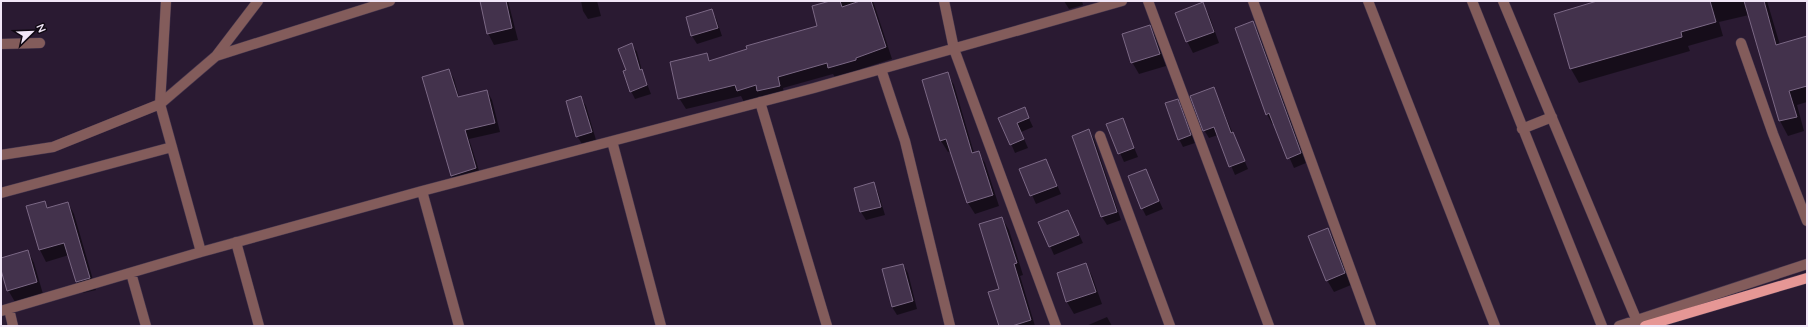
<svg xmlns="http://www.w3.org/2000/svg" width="1808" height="327" viewBox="0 0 1808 327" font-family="Quicksand,sans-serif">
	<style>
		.shadow { fill: #0007 }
		.building { fill: #43324c; stroke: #7b6885 }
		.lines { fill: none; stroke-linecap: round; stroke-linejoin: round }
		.minor-casing { stroke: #46374e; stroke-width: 11 }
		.major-casing { stroke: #46374e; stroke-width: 11 }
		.minor { stroke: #835c5b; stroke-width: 10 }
		.major { stroke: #e69795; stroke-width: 10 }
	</style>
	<rect width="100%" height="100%" fill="#2a1a32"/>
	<path class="shadow" d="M481,1H508L518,40L494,45L488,33Z
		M581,1H597L601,16L588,19L583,11Z
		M834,1H873L892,59L861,69L862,71L836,79L833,74L783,88L785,97L744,102L741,96L686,109L679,98L706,54L710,61L818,27Z
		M1064,1H1082L1083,5L1069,9Z
		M1601,1H1767L1780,45L1807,37V102L1797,105L1804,131L1788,136L1780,121L1749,15L1719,22L1723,36L1688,46L1690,51L1579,83L1571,69Z
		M1202,4L1209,15L1219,43L1193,53L1187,41Z
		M711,10L716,18L722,36L697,44L692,36L687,17Z
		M1253,22L1258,32L1306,163L1294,168L1274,123L1272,124L1267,114Z
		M1150,26L1156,38L1166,66L1139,74L1132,62Z
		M632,45L637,52L642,71L651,94L635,99L631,91L627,71Z
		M449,70L454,79L459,97L487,91L492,100L500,132L469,139L481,177L457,185L452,176Z
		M947,73L954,85L974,153L978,152L985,163L999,206L975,214L968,203L951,151L948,152L941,141L923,80Z
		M1214,89L1248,169L1235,175L1218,135L1209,138L1204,130Z
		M581,98L586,106L596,140L582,144L577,136Z
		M1177,100L1195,143L1183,147L1179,139Z
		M1024,108L1033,127L1021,132L1028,148L1015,153L1000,118Z
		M1122,119L1138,157L1124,162L1107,124Z
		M1089,131L1094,139L1121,220L1107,225L1102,217L1073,137Z
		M1046,160L1061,194L1036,204L1021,170Z
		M1145,170L1163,209L1146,216L1142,208Z
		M874,184L878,192L885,215L866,220L861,212Z
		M45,202L48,208L68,203L74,214L96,290L83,293L77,282L69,255L46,262L40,250L27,207Z
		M1068,211L1083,243L1054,255L1040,223Z
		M1002,218L1009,230L1023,275L1020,276L1035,326H1000Z
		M1328,229L1335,241L1351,285L1334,292L1327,280Z
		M28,251L34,263L43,294L15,302L8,290L1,267V259Z
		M1086,264L1092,276L1102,304L1074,314L1067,302L1058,274Z
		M903,265L908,273L917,309L897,315L892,307Z
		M1107,317L1112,326H1086Z"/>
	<path class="building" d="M480,1H506L512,28L487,34Z
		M830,1H840L842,7L860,1H871L886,47L856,58V60L828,68L827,63L778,77L780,86L757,91L756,85L737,91L735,85L678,99L670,62L707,53L709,61L747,49L746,46L817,26L812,6Z
		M1597,1H1710L1716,22L1681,32L1682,37L1570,69L1554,14Z
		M1744,1H1764L1776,45L1807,36V86L1789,91L1797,117L1779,121Z
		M1203,2L1214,32L1186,42L1175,13Z
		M712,9L718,28L691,36L686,17Z
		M1253,21L1301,153L1287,159L1269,113L1266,115L1235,28Z
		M1150,25L1160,54L1131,63L1122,34Z
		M632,43L640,70L642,69L647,85L630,92L623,71L626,70L618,49Z
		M449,69L458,97L487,90L495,123L465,130L476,168L451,176L422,77Z
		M948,72L972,153L979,151L993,195L967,203L946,139L940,141L922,80Z
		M1214,87L1231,133L1233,132L1245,161L1229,167L1214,127L1203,131L1190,96Z
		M581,96L592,132L576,137L566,101Z
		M1178,99L1191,135L1178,140L1165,103Z
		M1025,107L1029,118L1017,123L1024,139L1010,145L998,118Z
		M1123,118L1134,148L1118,154L1106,124Z
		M1089,129L1117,212L1101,217L1072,136Z
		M1046,159L1057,186L1030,196L1019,169Z
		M1146,169L1159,201L1141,209L1128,176Z
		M874,182L881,207L860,212L854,188Z
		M45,201L47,208L68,202L90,278L76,282L64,243L39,250L26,206Z
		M1068,210L1079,235L1049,247L1038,222Z
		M1002,217L1017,263L1014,264L1031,320L1012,326H999L988,292L999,289L979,224Z
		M1328,228L1345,273L1326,281L1308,236Z
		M28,250L37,282L7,291L1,270V258Z
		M1086,263L1096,292L1066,302L1057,273Z
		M903,264L913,301L892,307L882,269Z"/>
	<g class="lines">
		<g class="minor-casing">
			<path id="minor" d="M390,1L216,56L160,104L201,252L422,191L814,88L1122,1
				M944,1L954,49L1056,326
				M1148,1L1269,326
				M1253,1L1371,326
				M1368,1L1495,326
				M1472,1L1602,326
				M1503,1L1639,326
				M1741,43L1773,134L1807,221
				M1,44L40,43
				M216,56L258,1
				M881,69L905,141L950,326
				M760,102L827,326
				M1522,129L1552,117
				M1100,136L1170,326
				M612,141L661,326
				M1,155L53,147L160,104L166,1
				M422,191L459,326
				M1,193L172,147
				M236,242L259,326
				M131,273L146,326
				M9,309L13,326
				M1,311L201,252
				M1619,326L1807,264"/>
		</g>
		<g class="major-casing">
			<path id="major" d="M1645,326L1807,278"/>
		</g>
		<use href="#minor" class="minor"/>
		<use href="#major" class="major"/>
	</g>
	<rect width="1808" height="327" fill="none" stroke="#f1e6f7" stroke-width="4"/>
	<g transform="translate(32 32) rotate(67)" stroke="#0f0812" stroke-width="3" paint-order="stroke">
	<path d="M0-3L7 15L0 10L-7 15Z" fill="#f1e6f7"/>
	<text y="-6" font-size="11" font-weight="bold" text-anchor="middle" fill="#f1e6f7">N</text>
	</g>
</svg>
